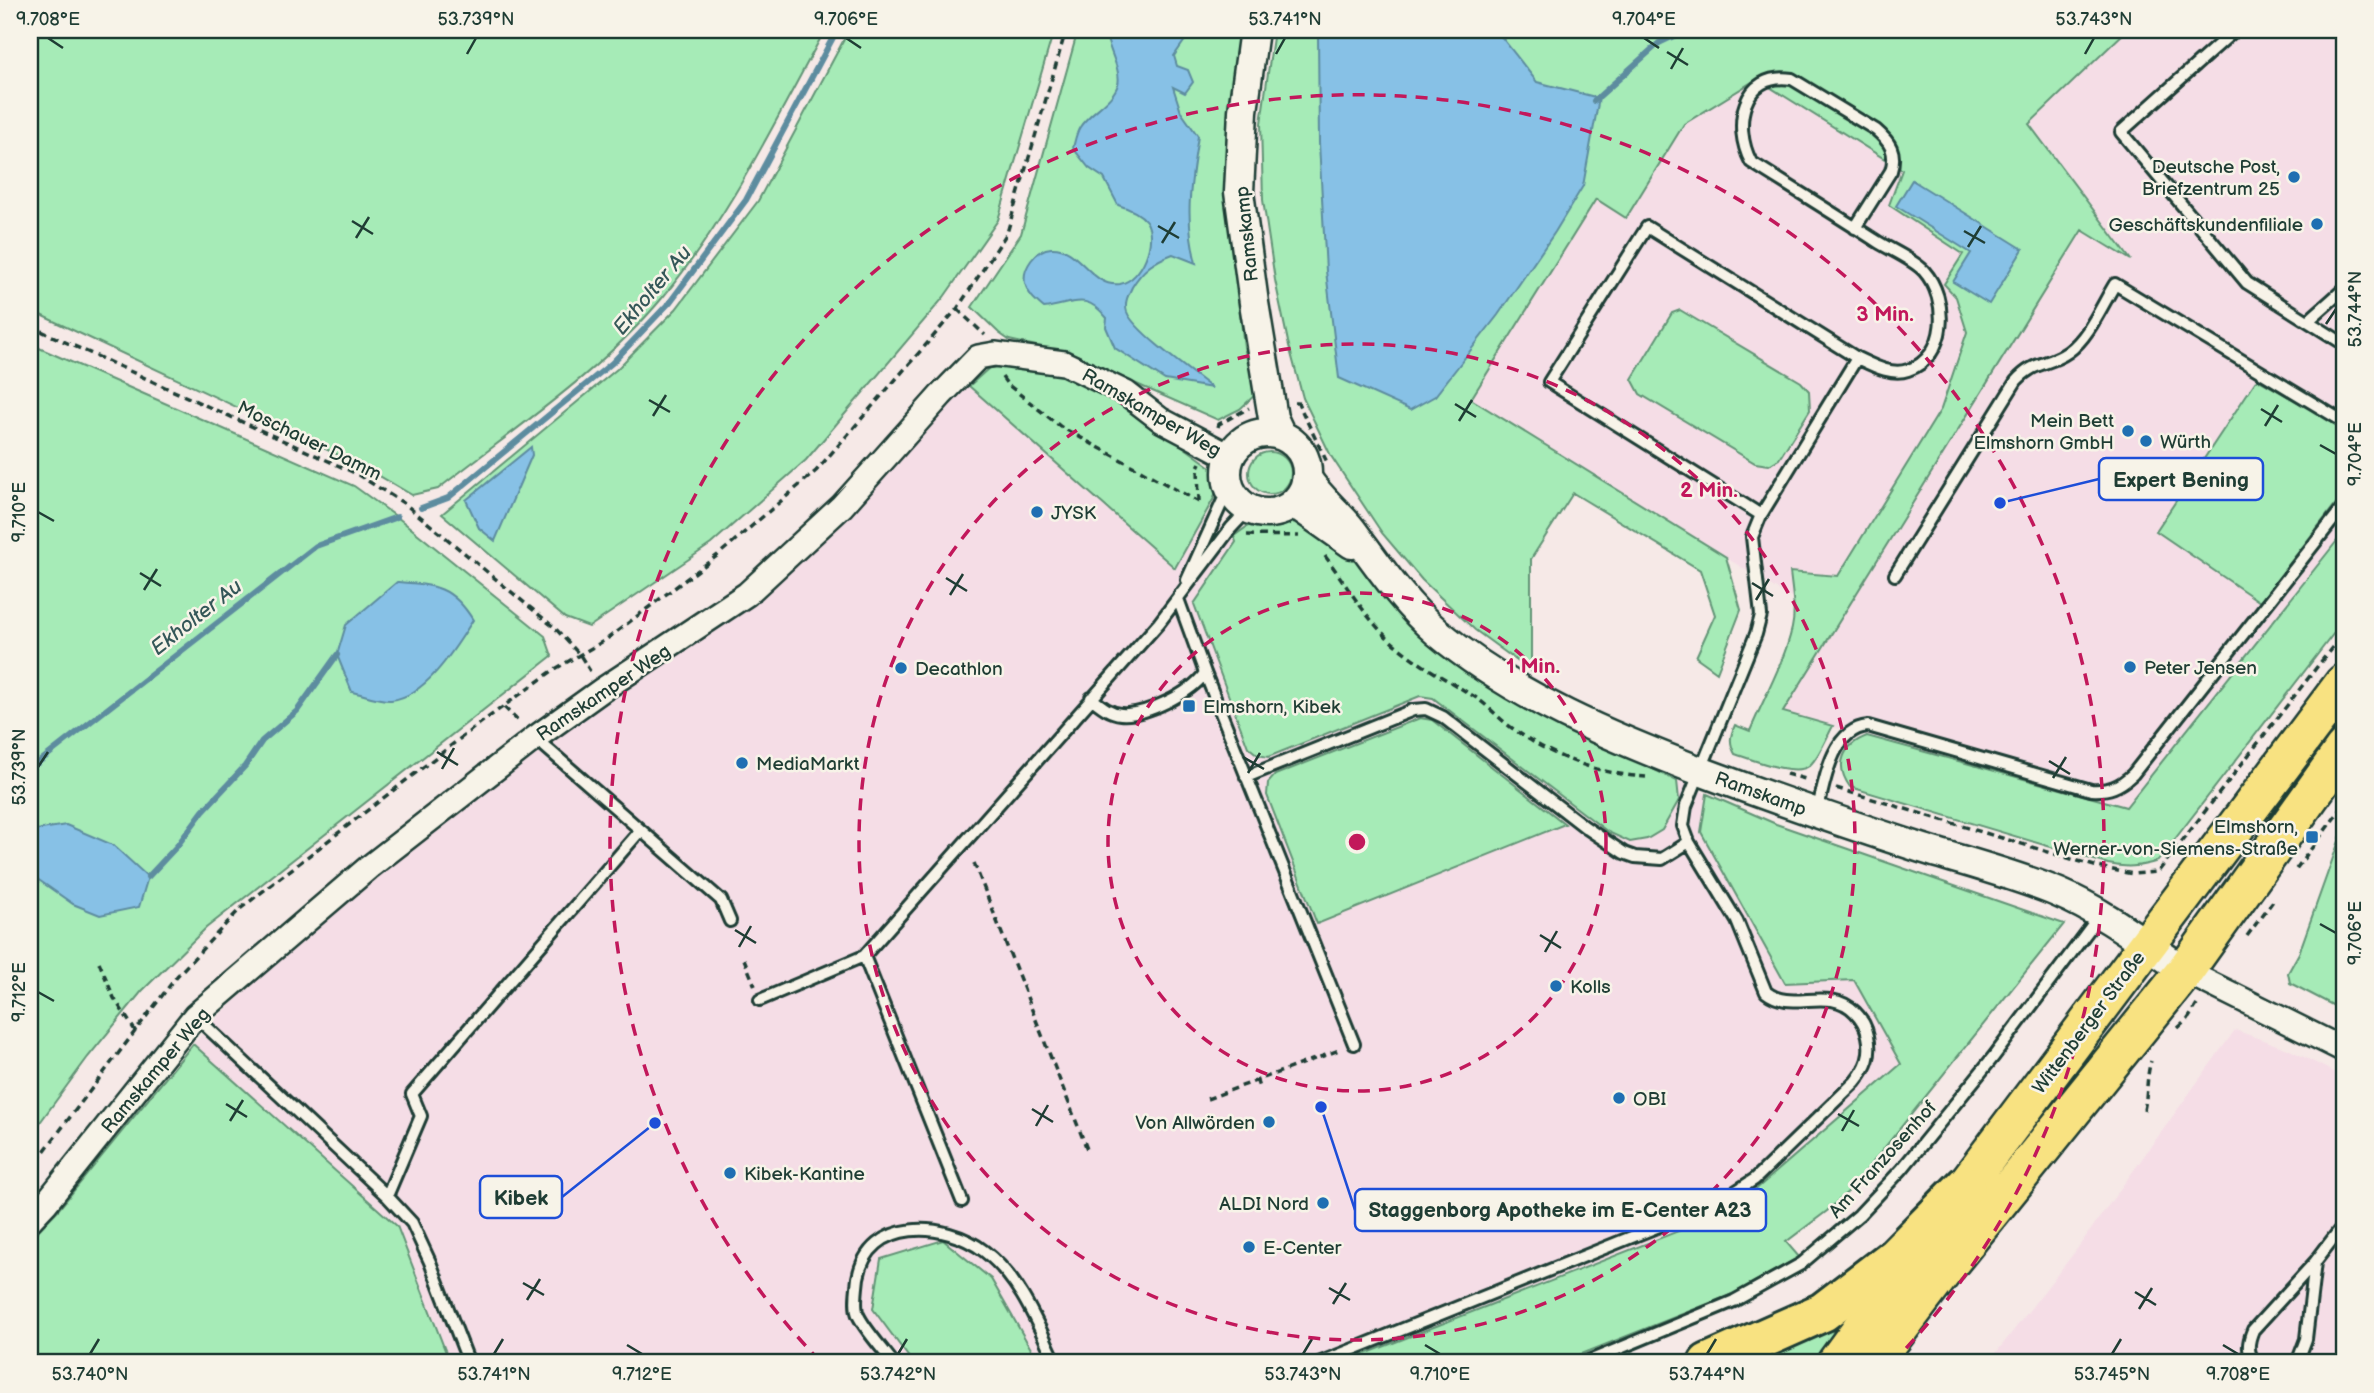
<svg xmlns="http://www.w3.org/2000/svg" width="2374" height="1393" viewBox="0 0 2374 1393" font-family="'Balsamiq Sans',sans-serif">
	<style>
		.built { fill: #f5dde6 }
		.green { fill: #a6ebb7; stroke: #629476; stroke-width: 2 }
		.water { fill: #87c1e6; stroke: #5d8c9f; stroke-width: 2 }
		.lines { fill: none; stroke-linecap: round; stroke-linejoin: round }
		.stream { stroke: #5d8c9f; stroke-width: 6 }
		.service-casing { stroke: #1f3d34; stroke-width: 16 }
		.minor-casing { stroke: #1f3d34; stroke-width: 28 }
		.tertiary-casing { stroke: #1f3d34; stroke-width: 33 }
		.primary-casing { stroke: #1f3d34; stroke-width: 42 }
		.motorway-casing { stroke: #1f3d34; stroke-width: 44 }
		.path { stroke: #1f3d34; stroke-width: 3.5; stroke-dasharray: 7 5; stroke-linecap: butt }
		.service { stroke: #f7f3e8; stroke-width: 10 }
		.minor { stroke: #f7f3e8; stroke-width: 23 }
		.tertiary { stroke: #f7f3e8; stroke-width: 28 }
		.primary { stroke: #f8e281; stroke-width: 37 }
		.motorway { stroke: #f8e281; stroke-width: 38 }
		.ticks { fill: none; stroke: #1f3d34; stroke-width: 2.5 }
		.ring { fill: none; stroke: #c2185b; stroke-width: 3.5; stroke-dasharray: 12 9 }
		.poi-dot { fill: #1f6fb2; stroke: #f7f3e8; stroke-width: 2.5 }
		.labels { text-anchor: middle; stroke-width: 5; stroke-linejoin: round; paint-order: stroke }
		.poi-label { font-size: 19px; fill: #1f3d34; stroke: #f7f3e8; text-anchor: start }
		.street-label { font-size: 19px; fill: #1f3d34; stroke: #f7f3e8 }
		.water-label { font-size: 21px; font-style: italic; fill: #345758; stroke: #f7f3e8 }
		.centre { fill: #c2185b; stroke: #f7f3e8; stroke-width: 3.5 }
		.ring-label { font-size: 21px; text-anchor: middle; font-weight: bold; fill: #c2185b; stroke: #f7f3e8; stroke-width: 5; stroke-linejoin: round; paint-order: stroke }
		.leader { fill: none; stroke: #1d4ed8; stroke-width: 2.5 }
		.callout-dot { fill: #1d4ed8; stroke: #f7f3e8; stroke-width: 2.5 }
		.callout { fill: #f7f3e8; stroke: #1d4ed8; stroke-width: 2.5 }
		.callout-label { font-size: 21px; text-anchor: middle; font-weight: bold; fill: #1f3d34 }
		.neatline { fill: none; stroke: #1f3d34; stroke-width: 2.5 }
		.ticks-label { font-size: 18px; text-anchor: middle; fill: #1f3d34 }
	</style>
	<rect width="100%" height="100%" fill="#f6e9e7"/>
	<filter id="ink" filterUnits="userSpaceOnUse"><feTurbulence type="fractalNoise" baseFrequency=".0143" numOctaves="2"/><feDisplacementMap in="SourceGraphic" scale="14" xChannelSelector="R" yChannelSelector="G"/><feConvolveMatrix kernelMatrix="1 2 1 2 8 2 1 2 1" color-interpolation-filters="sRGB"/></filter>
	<g filter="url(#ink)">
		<path class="built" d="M1758,30L2129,259L2029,123L2127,30H2344V532L2126,808L1783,713L1836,626L1471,399L1596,198Z
			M989,368L1214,469L1218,483L1214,498L1205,515L1234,536L1248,526L1291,520L1617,751L1707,794L1701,832L1854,980L1901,1064L1732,1210L1342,1363H1039L991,1279L873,1309L913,1363H450L397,1226L193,1044L228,1007L377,875L531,754L755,601L851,515L950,403Z
			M2235,1030L2288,1049L2344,1077V1363H1988L2074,1253Z"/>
		<path class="green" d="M30,30H825C775,121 730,216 663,297C601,372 514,429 438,489L412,495L364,467L30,310Z
			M849,30H1054L998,220L944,297L806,460L711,544L589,627L565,618L442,514L617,369L676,309L758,201Z
			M1078,30H1240L1228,110L1227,196L1244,347L1256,394L1240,409L1218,420L1132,382L1077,355L1009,340L999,333L972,307L1021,234Z
			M1274,30H2127L2029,124L2131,260L2082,230L1783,712L1833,726C1826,738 1820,756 1810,765C1797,778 1751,759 1735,754C1729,743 1730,736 1735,725L1750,731C1763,700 1785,660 1792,628C1796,610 1792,591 1790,572L1838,576L1941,409L1967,332L1956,297L1944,284L1963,254L1889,205L1902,170L1757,79L1684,124L1626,218L1596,199L1471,399L1726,557L1741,610L1717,672L1696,657L1715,615L1700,570L1573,493L1531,559V671L1475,630L1422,580L1382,533L1331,456L1303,398L1288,342L1275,280L1263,200L1261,123Z
			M1680,310L1801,382L1809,391L1810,410L1779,459L1769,465L1755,463L1640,394L1632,379L1672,313Z
			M30,344L354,486L397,517L545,636L552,656L206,928L142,991L88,1057L30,1136Z
			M1021,365L1060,372L1119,400L1214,469L1218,483L1214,498L1175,568L969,386L989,368Z
			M2257,379L2344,428V493L2260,602L2156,531Z
			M1249 473a21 21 0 1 1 42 0a21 21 0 1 1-42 0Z
			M1291,520C1326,529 1352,555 1376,581L1617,751L1677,781L1679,800L1662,830L1647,839L1630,842L1608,832L1433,698L1420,696L1268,757L1258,755L1248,747L1194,604L1236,542L1234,536L1248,526Z
			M2344,532V620L2158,861C2140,867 2126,868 2108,864L1850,787C1834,765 1843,745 1867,736L2126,807Z
			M1420,718L1432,720L1565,824L1317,924L1267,795L1268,783L1275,775Z
			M1707,794L1776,824L2064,924L1853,1187L1827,1211L1786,1242L1799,1257L1733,1294L1559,1363H1342L1732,1210L1901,1064L1854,980L1785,983L1701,832Z
			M2344,827V1011L2290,983L2288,973L2299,953Z
			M193,1044L397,1226L450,1363H30V1239L58,1210Z
			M943,1240L991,1279L1039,1363H913L873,1309L881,1259Z
			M1870,1296L1828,1363H1746Z"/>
		<path class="water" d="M1105,30H1192L1174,56L1177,66L1188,70L1193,82L1185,93L1173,87L1181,112L1198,136C1191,183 1184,216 1196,263L1173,254C1154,261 1142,270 1132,287C1128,296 1124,302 1127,312C1134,331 1194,374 1212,388L1165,380L1115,348L1106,327L1107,318C1085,291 1074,304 1044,308C1036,301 1028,295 1025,283C1022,268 1036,249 1051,248C1080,246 1090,288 1120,284C1142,280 1158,240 1146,221C1139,212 1128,208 1118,205L1104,178L1089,168L1073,148C1075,141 1076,133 1080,127C1090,111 1113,102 1118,84C1122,70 1106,45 1105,30Z
			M1320,30H1496L1537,82L1599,98L1583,186L1555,232L1498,315L1435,396L1410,410L1339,378L1326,271L1319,143L1318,33Z
			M1912,180L2023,249L1989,304L1953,282L1971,253L1896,206Z
			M531,447L532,455L495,541L479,528L466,500Z
			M397,582C435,585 452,586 473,620C456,647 426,697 391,700C379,701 363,694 352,692L337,655L346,625Z
			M66,825L113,845L148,877L139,907L100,915L73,904L33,876L30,866V831Z"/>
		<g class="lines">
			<path class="stream" d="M1594,101L1659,43L1686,30
				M421,508L448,498L612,363L670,302L746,200L837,30
				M30,769L316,546L397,517
				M148,877L177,846L203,811L245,766L262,741L297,711L337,655"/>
			<g class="service-casing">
				<path id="service" d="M2235,30L2121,132L2247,283L2344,344
					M1855,228L1891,171C1897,152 1890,142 1876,130L1792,79C1742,71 1732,126 1751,162C1794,189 1836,215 1878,242C1891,250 1914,260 1924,271C1949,299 1948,357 1908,370C1891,376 1872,365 1857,358
					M2308,321L2344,289
					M1895,575L2016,381C2035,360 2048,366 2068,352C2089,337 2102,305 2115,284L2344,422
					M1187,580L1229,487
					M1180,594L1178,599L1205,673L1354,1044
					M1091,698C1100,705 1109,713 1121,714C1146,716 1191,693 1205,673
					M535,738L721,900L730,921
					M1246,777L1413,710L1426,709L1443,717L1585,827L1624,853L1635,857L1662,859L1689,842
					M1817,813C1824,784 1831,729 1868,726L2091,790C2109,791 2119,787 2133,774L2344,506
					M864,956L962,1201
					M760,1000L864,956L1159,623L1231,528L1249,509
					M195,1016L387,1196L412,1223L430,1262L469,1363
					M387,1196L421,1116L412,1094L640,831
					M893,1363C883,1349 865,1330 858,1315C854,1306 857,1288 858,1278C869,1217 945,1221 984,1251C1020,1278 1038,1325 1056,1363
					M1319,1363L1721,1201L1755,1179L1855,1082C1867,1067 1872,1055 1868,1036C1866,1026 1862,1019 1855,1012C1828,985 1792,1013 1766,992L1737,921L1689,842L1683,826L1686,806L1756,634L1761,615L1752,537L1761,515L1857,358L1647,227L1549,382L1761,515
					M1584,1363L1734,1301L1801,1264L1859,1215L1902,1169L1994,1056L2099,916
					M2256,1363C2246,1353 2248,1342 2253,1330L2315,1262L2344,1224
					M2297,1363L2306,1339L2315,1262"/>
			</g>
			<g class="minor-casing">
				<path id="minor" d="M2185,971L2344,1050
					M30,1220L45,1204L195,1016L368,868L535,738L602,690L747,594L842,506L941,395L978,357L995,354L1064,363L1126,393L1161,420L1231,457"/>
			</g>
			<g class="tertiary-casing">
				<path id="tertiary" d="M1254,30L1243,111L1239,192L1254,303L1273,418L1281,435
					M1227 473a40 40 0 1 1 80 0a40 40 0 1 1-80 0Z
					M1307,478C1319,498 1338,512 1352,530C1378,565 1404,604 1437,632C1516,698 1613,738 1708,774C1777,800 1847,824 1918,847C1965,862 2014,874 2059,893C2104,912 2145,944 2185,971
					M1294,503L1352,544"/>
			</g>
			<g class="primary-casing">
				<path id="primary" d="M1836,1363L1966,1185L2344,683
					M1873,1363L1947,1266L2185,971L2344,749"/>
			</g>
			<g class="motorway-casing">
				<path id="motorway" d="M1708,1363L1823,1312L1895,1257L1966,1185"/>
			</g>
			<path class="path" d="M957,309L985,335
				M30,326L355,473L405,504L555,628L580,655L590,671
				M1002,377L1007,384L1061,427L1199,502
				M1295,403H1298L1327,462
				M1218,427L1219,424L1249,408
				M1199,502L1198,467L1200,463
				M1247,535L1299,536
				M1325,556C1343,580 1359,607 1379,629C1405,658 1443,677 1475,697C1489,706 1499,719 1512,728C1552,757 1597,774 1646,777
				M504,707L520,723
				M1786,774L1809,780
				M1836,788L2098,867L2133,874L2158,872L2344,632
				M974,863L1087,1149
				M2296,869L2341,809
				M2247,936L2273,901
				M744,959L755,986
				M99,962L114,998L136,1032
				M2178,1028L2188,1019L2197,1005
				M1256,1079L1260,1090
				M1207,1099L1339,1050
				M2144,1110C2148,1093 2146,1077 2151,1061
				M30,1170L177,976L240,909L475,727L555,669L607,639L718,555L816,471L957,309L1007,233L1066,30"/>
			<use href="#service" class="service"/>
			<use href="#minor" class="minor"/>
			<use href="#tertiary" class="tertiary"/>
			<use href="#primary" class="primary"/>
			<use href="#motorway" class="motorway"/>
		</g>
	</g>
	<path class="ticks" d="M48,38L63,48M846,38L861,48M1644,38L1659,48M1667,52L1688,65M467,54L476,38M1276,54L1285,38M2085,54L2094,38M1671,69L1683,48M352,221L373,234M1158,226L1179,238M1964,231L1985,243M356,238L369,217M1162,243L1175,222M1968,247L1981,226M2326,324L2336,309M649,400L670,412M1455,404L1476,417M2261,409L2282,422M653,416L666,395M1459,421L1472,400M2265,426L2278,405M2320,445L2336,454M38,512L54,521M140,573L161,586M946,578L967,591M1752,583L1773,596M144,590L157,569M950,595L963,574M1756,600L1769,579M437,752L458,765M1243,757L1264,769M2049,761L2070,774M38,767L48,752M442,769L454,748M1248,773L1260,753M2053,778L2066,757M2320,924L2336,933M735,930L756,943M1540,935L1561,948M739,947L751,926M1545,952L1557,931M38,992L54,1001M226,1104L247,1117M1032,1109L1053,1122M1838,1114L1859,1126M230,1121L243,1100M1036,1126L1048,1105M1842,1131L1854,1110M523,1283L544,1295M1329,1288L1350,1300M2135,1292L2156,1305M527,1300L540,1279M1333,1304L1346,1283M2139,1309L2152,1288M627,1345L642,1354M1425,1345L1440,1354M2223,1345L2238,1354M90,1354L99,1339M494,1354L503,1339M898,1354L907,1339M1303,1354L1312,1339M1707,1354L1716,1339M2112,1354L2121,1339"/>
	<g class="ring">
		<circle cx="1357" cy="842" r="249"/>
		<circle cx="1357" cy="842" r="498"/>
		<path d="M820 1361A747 747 0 1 1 1894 1361"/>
	</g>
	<g class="poi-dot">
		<circle cx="2294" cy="177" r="7"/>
		<circle cx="2317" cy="224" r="7"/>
		<circle cx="2128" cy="431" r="7"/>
		<circle cx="2146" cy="441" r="7"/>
		<circle cx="1037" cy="512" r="7"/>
		<circle cx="2130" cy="667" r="7"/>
		<circle cx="901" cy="668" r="7"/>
		<rect x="1182" y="699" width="14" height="14" rx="3.5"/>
		<circle cx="742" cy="763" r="7"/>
		<rect x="2305" y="830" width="14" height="14" rx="3.5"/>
		<circle cx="1556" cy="986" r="7"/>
		<circle cx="1619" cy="1098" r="7"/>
		<circle cx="1269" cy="1122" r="7"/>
		<circle cx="730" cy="1173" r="7"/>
		<circle cx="1323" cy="1203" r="7"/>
		<circle cx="1249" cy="1247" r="7"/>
	</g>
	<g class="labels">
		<g class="poi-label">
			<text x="2280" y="173" text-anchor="end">Deutsche Post,<tspan x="2280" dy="22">Briefzentrum 25</tspan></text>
			<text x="2303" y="231" text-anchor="end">Geschäftskundenfiliale</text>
			<text x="2114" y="427" text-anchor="end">Mein Bett<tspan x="2114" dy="22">Elmshorn GmbH</tspan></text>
			<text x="2160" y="448">Würth</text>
			<text x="1051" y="519">JYSK</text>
			<text x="2144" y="674">Peter Jensen</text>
			<text x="915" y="675">Decathlon</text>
			<text x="1203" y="713">Elmshorn, Kibek</text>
			<text x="756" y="770">MediaMarkt</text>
			<text x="2298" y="833" text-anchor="end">Elmshorn,<tspan x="2298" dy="22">Werner-von-Siemens-Straße</tspan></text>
			<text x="1570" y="993">Kolls</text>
			<text x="1633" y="1105">OBI</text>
			<text x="1255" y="1129" text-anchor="end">Von Allwörden</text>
			<text x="744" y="1180">Kibek-Kantine</text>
			<text x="1309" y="1210" text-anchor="end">ALDI Nord</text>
			<text x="1263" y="1254">E-Center</text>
		</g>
		<g class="street-label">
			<text transform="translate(1246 234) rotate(-96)" y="7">Ramskamp</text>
			<text transform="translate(1152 412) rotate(30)" y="7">Ramskamper Weg</text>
			<text transform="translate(310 440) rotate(26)" y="7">Moschauer Damm</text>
			<text transform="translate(603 692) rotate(-34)" y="7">Ramskamper Weg</text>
			<text transform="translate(1761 793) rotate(20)" y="7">Ramskamp</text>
			<text transform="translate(2088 1022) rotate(-53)" y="7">Wittenberger Straße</text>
			<text transform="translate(155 1070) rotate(-50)" y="7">Ramskamper Weg</text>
			<text transform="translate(1882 1159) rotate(-48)" y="7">Am Franzosenhof</text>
		</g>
		<g class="water-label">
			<text transform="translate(652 290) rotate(-50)" y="7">Ekholter Au</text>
			<text transform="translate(196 617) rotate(-38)" y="7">Ekholter Au</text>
		</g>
	</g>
	<circle cx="1357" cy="842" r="10" class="centre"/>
	<g class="ring-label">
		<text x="1885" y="321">3 Min.</text>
		<text x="1709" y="497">2 Min.</text>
		<text x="1533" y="673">1 Min.</text>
	</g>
	<path class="leader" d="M2000 503L2099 479M655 1123L562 1197M1321 1107L1355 1210"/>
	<g class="callout-dot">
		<circle cx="2000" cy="503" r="7"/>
		<circle cx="655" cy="1123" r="7"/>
		<circle cx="1321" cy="1107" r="7"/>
	</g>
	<g class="callout">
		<rect x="2099" y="458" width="164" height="42" rx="7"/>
		<rect x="480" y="1176" width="82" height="42" rx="7"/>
		<rect x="1355" y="1189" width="411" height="42" rx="7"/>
	</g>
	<g class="callout-label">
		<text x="2181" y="487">Expert Bening</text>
		<text x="521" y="1205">Kibek</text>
		<text x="1560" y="1217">Staggenborg Apotheke im E-Center A23</text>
	</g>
	<rect width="2374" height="1393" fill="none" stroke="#f7f3e8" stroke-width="77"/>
	<rect x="38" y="38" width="2298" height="1316" class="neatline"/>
	<g class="ticks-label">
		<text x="48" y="25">9.708°E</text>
		<text x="476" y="25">53.739°N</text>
		<text x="846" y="25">9.706°E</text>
		<text x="1285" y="25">53.741°N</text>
		<text x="1644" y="25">9.704°E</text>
		<text x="2094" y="25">53.743°N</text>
		<text transform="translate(2355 309) rotate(-90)" y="6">53.744°N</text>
		<text transform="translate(2355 454) rotate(-90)" y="6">9.704°E</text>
		<text transform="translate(19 512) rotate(-90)" y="6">9.710°E</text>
		<text transform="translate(19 767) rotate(-90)" y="6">53.739°N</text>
		<text transform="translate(2355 933) rotate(-90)" y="6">9.706°E</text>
		<text transform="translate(19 992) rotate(-90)" y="6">9.712°E</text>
		<text x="90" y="1380">53.740°N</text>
		<text x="494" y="1380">53.741°N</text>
		<text x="642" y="1380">9.712°E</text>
		<text x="898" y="1380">53.742°N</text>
		<text x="1303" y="1380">53.743°N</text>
		<text x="1440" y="1380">9.710°E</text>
		<text x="1707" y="1380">53.744°N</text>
		<text x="2112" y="1380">53.745°N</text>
		<text x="2238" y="1380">9.708°E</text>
	</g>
</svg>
